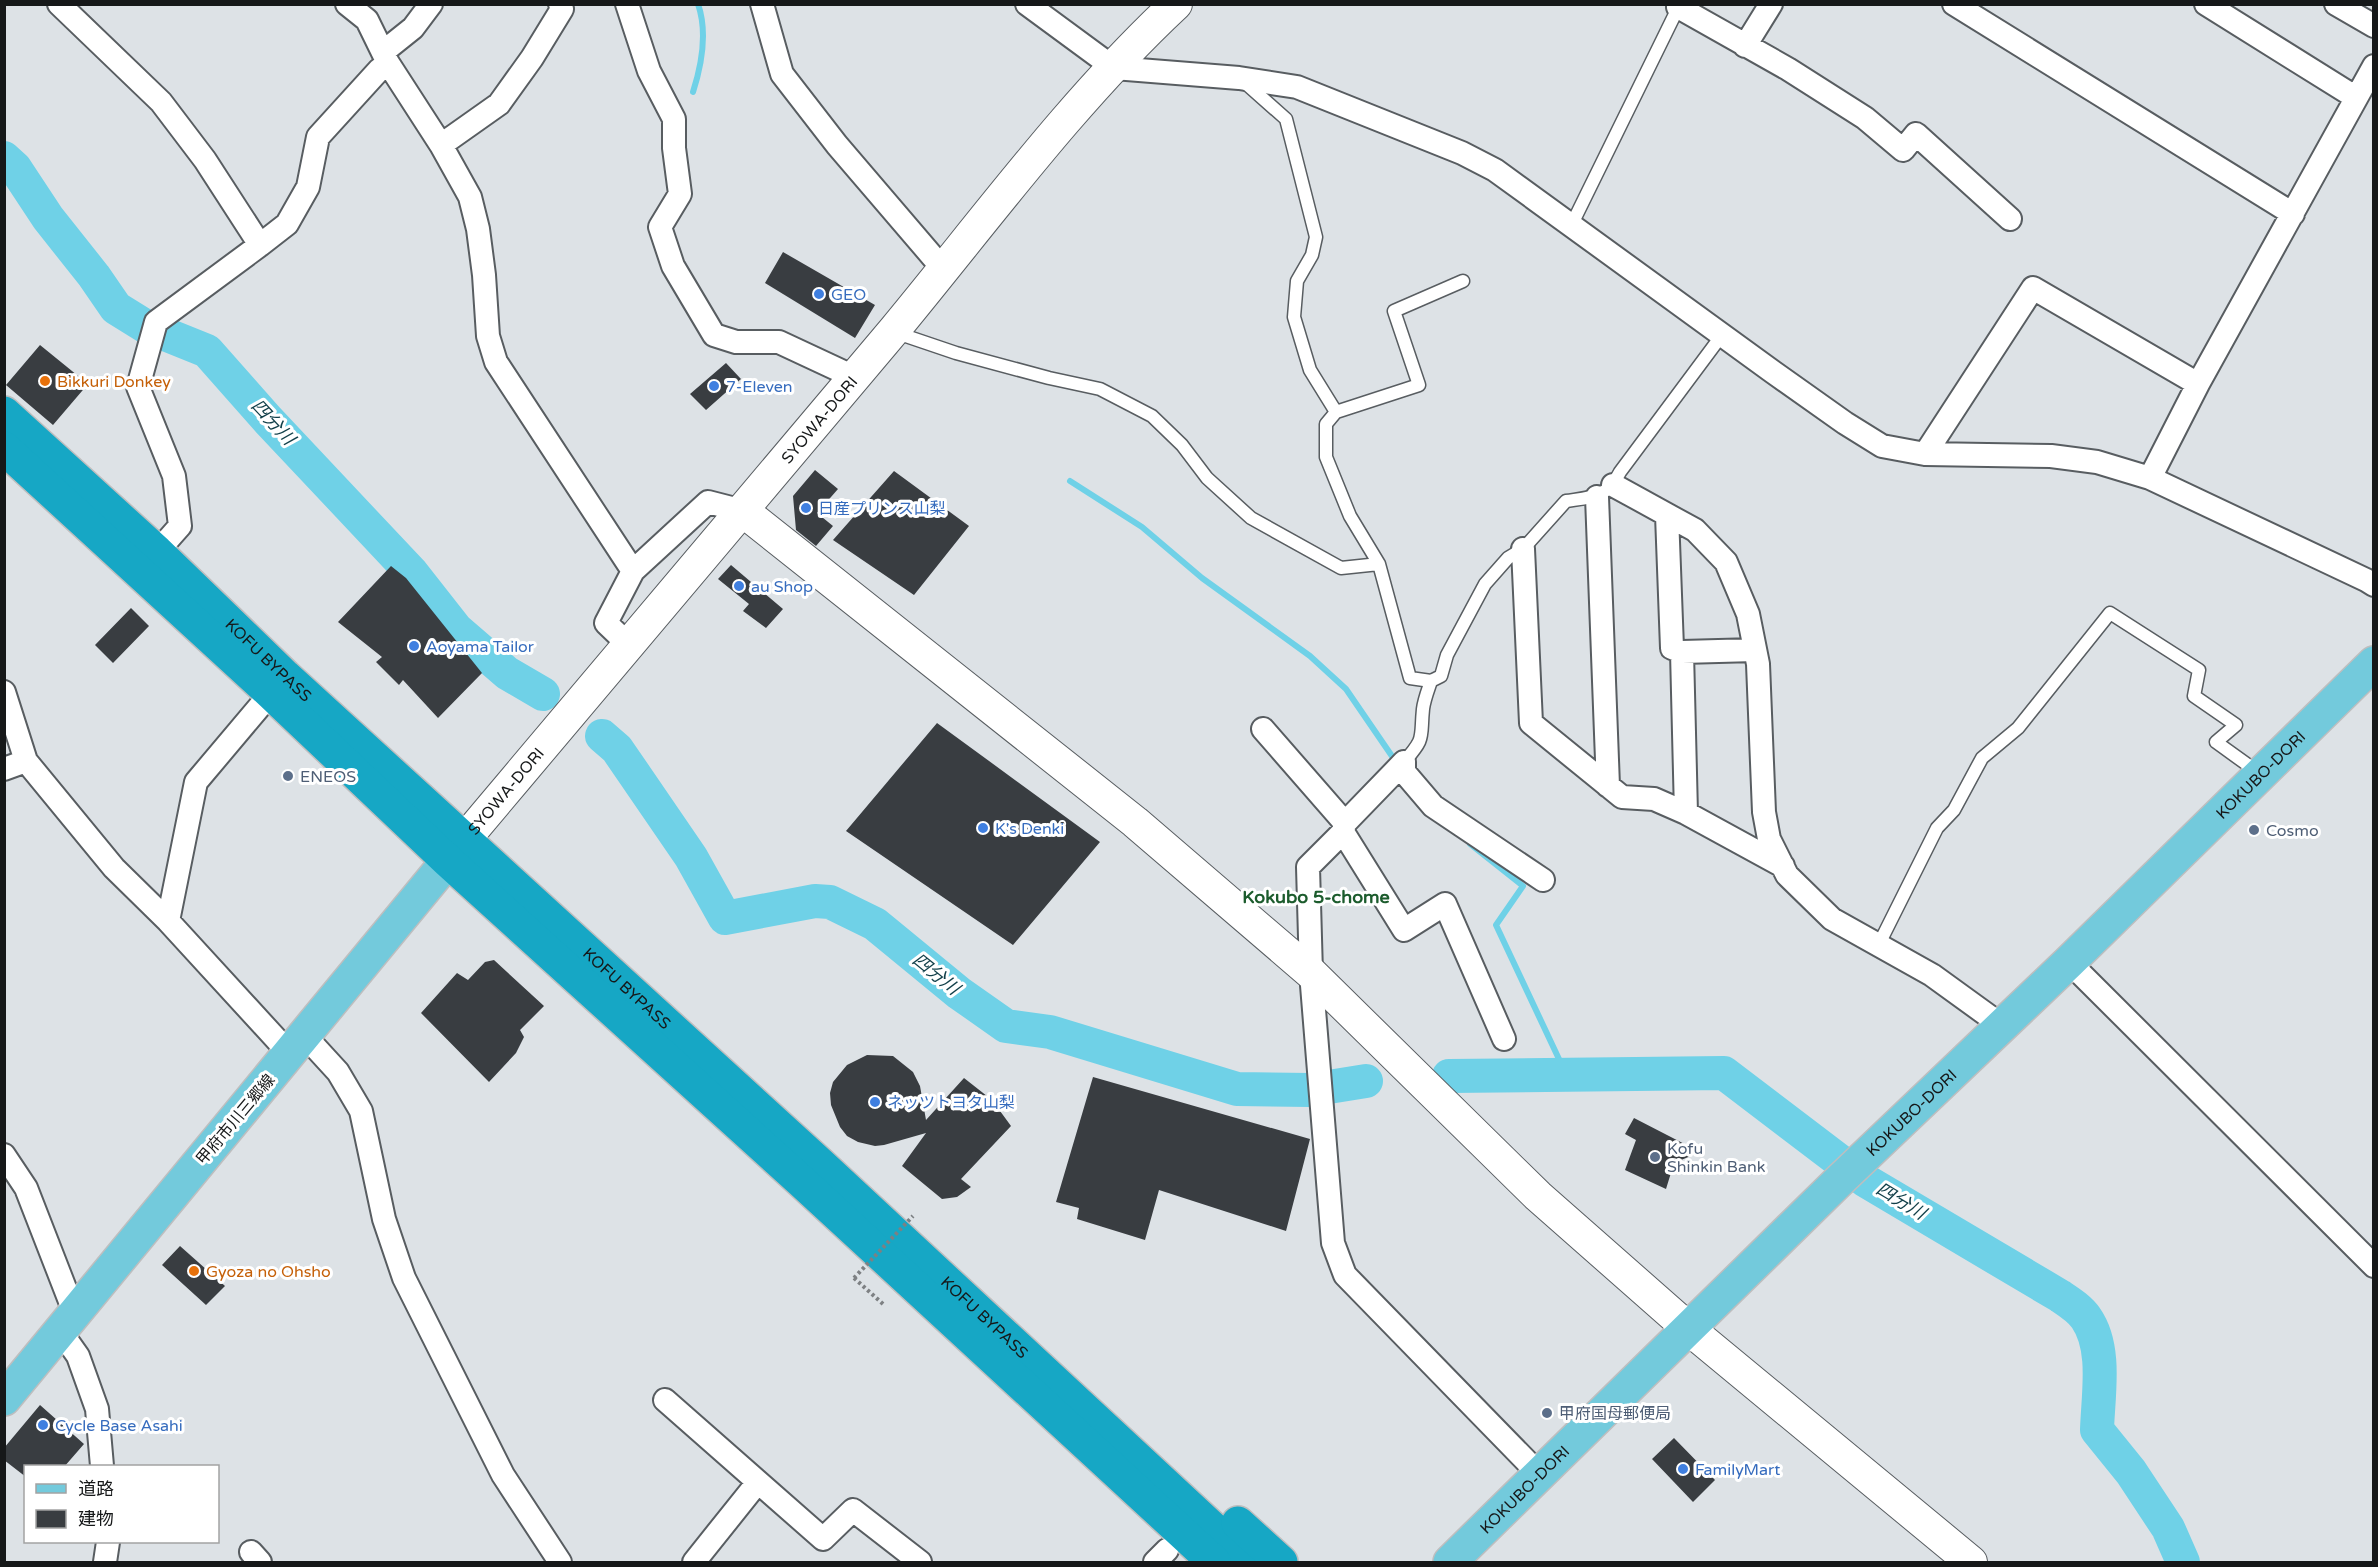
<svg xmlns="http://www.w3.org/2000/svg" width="2378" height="1567" viewBox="0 0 2378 1567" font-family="'Varela Round','Noto Sans JP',sans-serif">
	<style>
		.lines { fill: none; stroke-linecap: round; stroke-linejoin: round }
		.stream { stroke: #6fd1e7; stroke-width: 6 }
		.river { stroke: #6fd1e7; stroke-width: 34 }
		.building { fill: #393d41 }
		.lane-casing { stroke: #585d61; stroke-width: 15 }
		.street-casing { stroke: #585d61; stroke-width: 26 }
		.secondary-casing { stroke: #585d61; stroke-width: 34 }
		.primary-casing { stroke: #bebebf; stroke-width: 36 }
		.highway-casing { stroke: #bebebf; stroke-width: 36 }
		.path { stroke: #7d8083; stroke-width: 4; stroke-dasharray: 3 3; stroke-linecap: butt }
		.lane { stroke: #fff; stroke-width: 12 }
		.street { stroke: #fff; stroke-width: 22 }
		.secondary { stroke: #fff; stroke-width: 32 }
		.primary { stroke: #73cadc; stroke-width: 33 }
		.highway { stroke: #16a7c5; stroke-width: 33 }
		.path-bridge { stroke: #7d8083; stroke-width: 4; stroke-dasharray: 3 3; stroke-linecap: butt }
		.shop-dot { fill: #3f7fe0; stroke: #fff; stroke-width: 2 }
		.food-dot { fill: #e8710a; stroke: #fff; stroke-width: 2 }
		.service-dot { fill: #5c6f8a; stroke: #fff; stroke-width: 2 }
		.labels { text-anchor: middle; stroke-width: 6; stroke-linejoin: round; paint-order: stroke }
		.shop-label { font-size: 16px; fill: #366cbe; stroke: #fff; text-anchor: start }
		.food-label { font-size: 16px; fill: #c56008; stroke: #fff; text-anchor: start }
		.street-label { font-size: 16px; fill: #161819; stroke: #fff }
		.service-label { font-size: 16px; fill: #4e5e75; stroke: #fff; text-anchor: start }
		.water-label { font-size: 18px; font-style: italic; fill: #113f49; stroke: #fff }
		.neighbourhood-label { font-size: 18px; font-weight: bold; fill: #1c5c2d; stroke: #fff }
	</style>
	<rect width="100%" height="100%" fill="#dde2e6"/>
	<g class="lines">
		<path class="stream" d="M693,92C702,64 708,33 698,4
			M1070,481L1142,527L1202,578L1310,656L1346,689L1396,762
			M1470,844L1523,886L1496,925L1566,1074"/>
		<path class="river" d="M4,158L15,168L48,218L94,276L116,308L145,326L207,351L268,420L412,573L456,629L507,673L543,694
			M602,736L617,749L691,857L725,918L815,901L830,902L875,924L959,993L1006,1026L1050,1032L1237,1089L1310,1090L1366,1081
			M1449,1076L1724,1073L1866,1181L2060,1296C2069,1302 2080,1309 2086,1318C2107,1348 2098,1395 2097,1430L2131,1472L2168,1528L2183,1562"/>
	</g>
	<path class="building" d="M783,252L875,305L855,338L765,283Z
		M40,345L88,384L53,425L6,385Z
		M726,363L741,379L706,410L690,394Z
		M815,470L838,489L817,513L833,526L816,546L796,530L793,496Z
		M894,471L969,526L914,595L833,540Z
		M731,565L783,609L766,628L743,611L749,604L718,579Z
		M391,566L406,578L482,673L438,718L403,680L399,685L376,662L382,657L338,622Z
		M131,608L149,626L113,663L95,645Z
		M937,723L1100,842L1013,945L846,831Z
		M494,960L544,1006L520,1030L524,1037L516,1053L489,1082L421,1013L457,973L468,980L485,962Z
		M867,1055L893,1056L913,1072L920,1086L926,1120L964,1078L992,1100L1011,1126L961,1179L971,1187L957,1197L942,1199L902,1166L926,1133L884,1145L875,1146L858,1142L847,1136L840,1127L831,1105L830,1093L833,1082L847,1065Z
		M1093,1077L1310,1139L1286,1231L1159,1190L1145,1240L1077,1219L1079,1208L1056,1202Z
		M1634,1118L1700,1152L1674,1163L1666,1189L1625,1170L1636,1140L1625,1134Z
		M180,1246L225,1286L206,1305L162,1265Z
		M40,1405L84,1444L64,1467H26V1477L4,1460V1448Z
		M1674,1438L1715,1480L1693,1502L1652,1459Z"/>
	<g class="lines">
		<g class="lane-casing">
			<path id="lane" d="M1243,81L1286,119L1316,237L1312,255L1297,281L1294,317L1310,370L1336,412
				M1572,224L1680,4
				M894,332L956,353L1049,378L1100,389L1152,416L1182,445L1207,478L1251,518L1341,568L1379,564
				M1431,681L1410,678L1379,564L1350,516L1326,457V424L1336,412L1419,385L1394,311L1463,281
				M1404,762C1426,737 1420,739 1423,709C1424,700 1428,690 1431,681L1441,676L1447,655L1485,584L1508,558L1523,549L1566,501C1593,497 1607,498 1620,472L1722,335
				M1878,946L1937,828L1954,810L1982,758L2018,728L2110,613L2199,670L2194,696L2236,725L2216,742L2259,773"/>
		</g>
		<g class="street-casing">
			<path id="street" d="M59,4L161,102L205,160L260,245L287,224L308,187L318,137L379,70L388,63
				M347,4L367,20L388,63L441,145L470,197L478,229L484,275L488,336L496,362L633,571
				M627,4L649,71L674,119V148L680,194L660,227L673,266L714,335L736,342H779L854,377
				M762,4L782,74L837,145L944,270
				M1027,4L1114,68L1239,78L1297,87L1462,153L1495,170L1773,372L1845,423L1882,446L1925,454L2051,456L2097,462L2150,478L2366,580L2374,585
				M1954,4L2293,214
				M2206,4L2355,97
				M2336,4L2374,26
				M1678,7L1788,69L1865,118L1903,150L1916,134L2010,219
				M1745,46L1771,4
				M383,52L413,28L431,4
				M441,145L499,104L532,58L562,9L560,4
				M1925,454L2033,288L2198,384
				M2150,478L2198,384L2374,66
				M1613,485L1695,530L1726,562L1748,614L1758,664L1764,812L1769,839L1787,875L1832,919L1932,975L2001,1025
				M1597,497L1608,786
				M1667,515L1672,648L1682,652L1686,813
				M1523,549L1531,723L1622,797L1654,799L1686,813L1783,866
				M157,552L180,526L174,476L138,387L156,322L260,245
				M629,645L606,623L633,571L708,502L743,511
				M1682,652L1755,650
				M4,692L26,761L114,868L168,921L289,1053
				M1263,729L1345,823
				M1404,762L1345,823L1343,832L1308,867L1311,973L1333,1243L1345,1275L1540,1475
				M1404,762V772L1433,806L1543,880
				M4,769L26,761
				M1343,832L1404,930L1445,904L1504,1039
				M168,921L196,782L271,693
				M2069,962L2374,1266
				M305,1036L338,1072L361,1111L384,1219L404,1278L503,1475L560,1562
				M4,1155L26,1188L75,1314
				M61,1332L78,1356L97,1409L102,1466
				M665,1400L823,1539L853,1510L920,1562
				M251,1552L260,1562
				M105,1562L108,1542
				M694,1562L758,1482
				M1155,1562L1167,1550"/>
		</g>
		<g class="secondary-casing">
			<g id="secondary">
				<path d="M743,511L1135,822L1311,973L1538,1196L1689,1329L1971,1562"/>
				<path id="s1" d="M465,839C608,669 752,500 895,329C986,219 1071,102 1176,4"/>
			</g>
		</g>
		<g class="primary-casing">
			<g id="primary">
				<path d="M4,1399L465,840"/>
				<path id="s2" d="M1450,1562L1839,1181L2069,962L2374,663"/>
			</g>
		</g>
		<g class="highway-casing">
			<g id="highway">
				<path id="s3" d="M4,413L157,552L285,676L819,1163L1249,1562"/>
				<path d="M4,448L271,693L448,861L802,1182L1214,1562"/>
				<path d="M1238,1523L1281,1562"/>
			</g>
		</g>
		<path class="path" d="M854,1278L883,1304"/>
		<use href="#lane" class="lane"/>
		<use href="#street" class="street"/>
		<use href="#secondary" class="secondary"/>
		<use href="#primary" class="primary"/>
		<use href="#highway" class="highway"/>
		<path class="path-bridge" d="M854,1278L913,1216"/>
	</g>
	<g class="shop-dot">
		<circle cx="819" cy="294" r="6"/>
		<circle cx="714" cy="386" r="6"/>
		<circle cx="806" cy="508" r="6"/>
		<circle cx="739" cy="586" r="6"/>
		<circle cx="414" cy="646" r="6"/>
		<circle cx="983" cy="828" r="6"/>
		<circle cx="875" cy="1102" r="6"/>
		<circle cx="43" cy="1425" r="6"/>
		<circle cx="1683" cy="1469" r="6"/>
	</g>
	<g class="food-dot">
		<circle cx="45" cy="381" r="6"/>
		<circle cx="194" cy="1271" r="6"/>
	</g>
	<g class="service-dot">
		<circle cx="288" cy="776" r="6"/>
		<circle cx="2254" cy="830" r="6"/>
		<circle cx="1655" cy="1157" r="6"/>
		<circle cx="1547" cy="1413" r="6"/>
	</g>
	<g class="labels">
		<g class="shop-label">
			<text x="831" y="300">GEO</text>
			<text x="726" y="392">7-Eleven</text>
			<text x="818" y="514">日産プリンス山梨</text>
			<text x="751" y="592">au Shop</text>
			<text x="426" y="652">Aoyama Tailor</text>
			<text x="995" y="834">K's Denki</text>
			<text x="887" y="1108">ネッツトヨタ山梨</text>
			<text x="55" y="1431">Cycle Base Asahi</text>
			<text x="1695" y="1475">FamilyMart</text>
		</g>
		<g class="food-label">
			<text x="57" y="387">Bikkuri Donkey</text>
			<text x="206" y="1277">Gyoza no Ohsho</text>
		</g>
		<g class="street-label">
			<text dy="6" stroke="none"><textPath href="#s1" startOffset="549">SYOWA-DORI</textPath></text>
			<text dy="6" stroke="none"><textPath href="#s3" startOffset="362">KOFU BYPASS</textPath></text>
			<text dy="6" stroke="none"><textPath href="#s2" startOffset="1130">KOKUBO-DORI</textPath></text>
			<text dy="6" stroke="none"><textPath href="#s1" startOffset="63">SYOWA-DORI</textPath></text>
			<text dy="6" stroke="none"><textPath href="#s3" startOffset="848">KOFU BYPASS</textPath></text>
			<text dy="6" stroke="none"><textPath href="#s2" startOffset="644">KOKUBO-DORI</textPath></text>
			<text transform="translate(235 1119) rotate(-50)" y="6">甲府市川三郷線</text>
			<text dy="6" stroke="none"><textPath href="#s3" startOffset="1334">KOFU BYPASS</textPath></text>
			<text dy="6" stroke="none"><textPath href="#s2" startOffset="104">KOKUBO-DORI</textPath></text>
		</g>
		<g class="service-label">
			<text x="300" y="782">ENEOS</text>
			<text x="2266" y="836">Cosmo</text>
			<text x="1667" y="1154">Kofu<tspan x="1667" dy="18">Shinkin Bank</tspan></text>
			<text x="1559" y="1419">甲府国母郵便局</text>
		</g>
		<g class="water-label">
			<text transform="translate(273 422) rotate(47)" y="6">四分川</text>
			<text transform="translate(936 974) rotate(39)" y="6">四分川</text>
			<text transform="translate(1901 1201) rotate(31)" y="6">四分川</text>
		</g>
		<g class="neighbourhood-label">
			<text x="1316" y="903">Kokubo 5-chome</text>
		</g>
	</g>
	<rect width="2378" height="1567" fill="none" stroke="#161819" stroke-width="12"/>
	<rect x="24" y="1465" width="195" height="78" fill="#ffffff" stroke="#a2a3a3" stroke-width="1.5"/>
	<rect x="36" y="1484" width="30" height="9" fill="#73cadc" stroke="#a2a3a3" stroke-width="1.5"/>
	<text x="78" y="1495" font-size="18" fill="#161819">道路</text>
	<rect x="36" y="1510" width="30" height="18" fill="#393d41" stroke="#a2a3a3" stroke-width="1.5"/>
	<text x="78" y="1525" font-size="18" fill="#161819">建物</text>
</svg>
